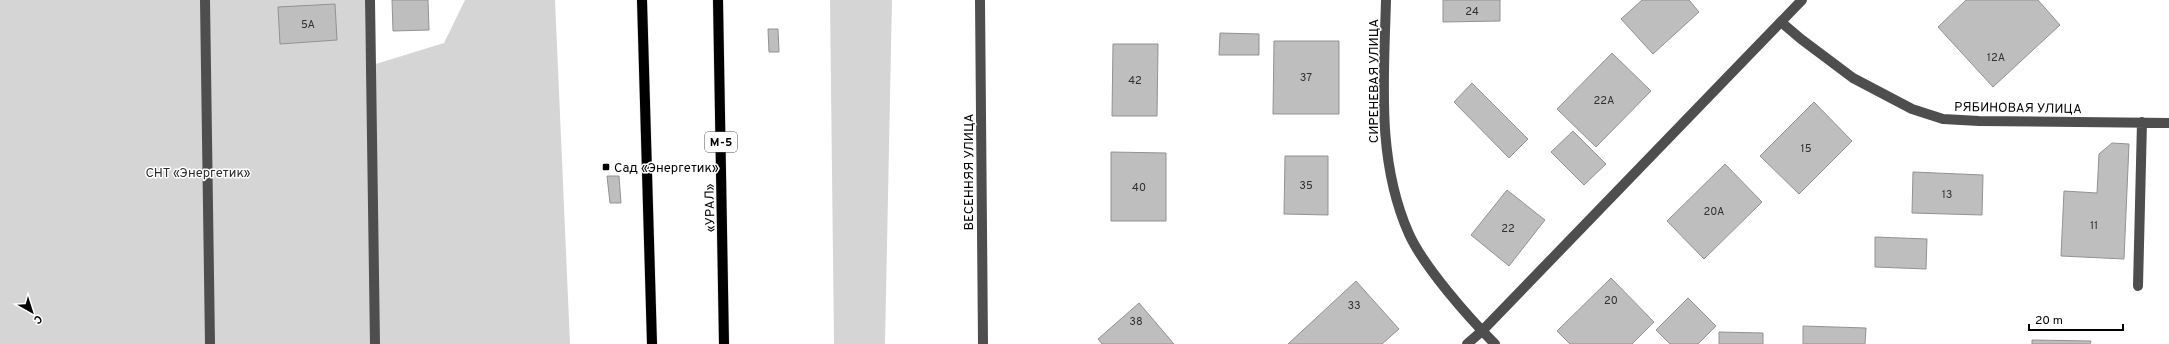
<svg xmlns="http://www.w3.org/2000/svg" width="2169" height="344" viewBox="0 0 2169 344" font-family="Overpass,sans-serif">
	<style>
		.green { fill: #d5d5d5 }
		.building { fill: #bebebe; stroke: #929292 }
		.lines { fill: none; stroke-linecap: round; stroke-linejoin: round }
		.major-casing { stroke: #dbdbdb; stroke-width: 11 }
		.minor { stroke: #4e4e4e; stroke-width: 10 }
		.major { stroke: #000; stroke-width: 10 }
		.poi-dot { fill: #000; stroke: #fff; stroke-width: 1.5 }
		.labels { text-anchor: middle; stroke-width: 3; stroke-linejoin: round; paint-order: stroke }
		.number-label { font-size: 11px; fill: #303030 }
		.shield { fill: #fff; stroke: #4c4c4c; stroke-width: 1 }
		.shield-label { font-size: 12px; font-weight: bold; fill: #000 }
		.street-label { font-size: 13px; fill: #000; stroke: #fff }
		.poi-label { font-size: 13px; fill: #000; stroke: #fff; text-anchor: start }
		.park-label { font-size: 13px; fill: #2c2c2c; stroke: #fff }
	</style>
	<rect width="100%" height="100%" fill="#fff"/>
	<path class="green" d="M0,0H365L366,67L444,43L465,0H555L570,344H0Z
		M830,0H892L885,344H834Z"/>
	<path class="building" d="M392,0H428L429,30L393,31Z
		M1443,0H1500V21L1443,22Z
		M1642,0H1689L1699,12L1653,54L1621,19Z
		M1966,0H2038L2060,25L1993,87L1938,27Z
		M335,4L337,40L280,44L278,7Z
		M768,29H778L779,52H769Z
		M1220,33L1259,34V55H1219Z
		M1274,41H1339V114H1273Z
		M1113,44H1158L1157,116H1112Z
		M1612,53L1651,91L1596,147L1557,109Z
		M1472,83L1528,139L1509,158L1454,102Z
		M1814,102L1852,141L1799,194L1760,156Z
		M1573,131L1606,164L1584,185L1551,152Z
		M2112,143L2129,144L2124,259L2061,256L2064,191L2097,193L2099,154Z
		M1111,152L1166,153V221H1111Z
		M1285,156H1328V215L1284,214Z
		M1725,164L1762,202L1704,259L1667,221Z
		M1913,172L1983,175L1982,215L1912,213Z
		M607,176H619L621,203H610Z
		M1507,190L1545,220L1509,266L1471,235Z
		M1875,237L1927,239L1926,269L1875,267Z
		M1611,278L1654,322L1632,344H1570L1557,331Z
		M1356,281L1399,329L1382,344H1288Z
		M1688,298L1716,326L1698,344H1670L1656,330Z
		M1139,303L1174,344H1102L1098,339Z
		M1803,326L1866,328L1865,344H1803Z
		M1719,332L1763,333V344H1719Z
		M2032,340L2091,341L2090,344H2032Z"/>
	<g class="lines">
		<g class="major-casing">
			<path id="major" d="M642,0L652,344
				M718,0L724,344"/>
		</g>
		<path class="minor" d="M205,0L210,344
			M370,0L375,344
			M980,0L983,344
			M1386,0C1384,79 1376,160 1409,234C1424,267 1469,318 1495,344
			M1781,22L1801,39L1853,78L1912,109L1943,119L1979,121L2169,123
			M2138,286L2142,122
			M1467,344L1482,331L1802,0"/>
		<use href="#major" class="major"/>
	</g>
	<rect class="poi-dot" x="602" y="163" width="8" height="8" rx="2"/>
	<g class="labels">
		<g class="number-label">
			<text x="1472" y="15">24</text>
			<text x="308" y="28">5А</text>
			<text x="1996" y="61">12А</text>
			<text x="1306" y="81">37</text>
			<text x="1135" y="84">42</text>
			<text x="1604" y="104">22А</text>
			<text x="1806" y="152">15</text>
			<text x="1306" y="189">35</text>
			<text x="1139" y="191">40</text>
			<text x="1947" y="198">13</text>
			<text x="1714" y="215">20А</text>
			<text x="2094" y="229">11</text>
			<text x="1508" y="232">22</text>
			<text x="1611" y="304">20</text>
			<text x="1354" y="309">33</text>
			<text x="1136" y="325">38</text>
		</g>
		<rect class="shield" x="705" y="132" width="32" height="20" rx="3"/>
		<g class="shield-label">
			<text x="721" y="146">М-5</text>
		</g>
		<g class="street-label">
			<text transform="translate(1373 81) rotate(-90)" y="5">СИРЕНЕВАЯ УЛИЦА</text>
			<text transform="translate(2018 107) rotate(1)" y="5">РЯБИНОВАЯ УЛИЦА</text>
			<text transform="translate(968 172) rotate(-90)" y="5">ВЕСЕННЯЯ УЛИЦА</text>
			<text transform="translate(709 208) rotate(-91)" y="5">«УРАЛ»</text>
		</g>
		<g class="poi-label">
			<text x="614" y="172">Сад «Энергетик»</text>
		</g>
		<g class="park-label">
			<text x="198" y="177">СНТ «Энергетик»</text>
		</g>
	</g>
	<g transform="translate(32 312) rotate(141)" stroke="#ffffff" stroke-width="3" paint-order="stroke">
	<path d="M0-3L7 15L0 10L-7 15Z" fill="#000000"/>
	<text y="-6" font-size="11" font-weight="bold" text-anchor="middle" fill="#000000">С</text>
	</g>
	<path d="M2029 324v6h94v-6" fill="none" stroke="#000000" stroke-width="2"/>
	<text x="2035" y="324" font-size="12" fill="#000000" stroke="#ffffff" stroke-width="3" paint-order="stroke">20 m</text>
</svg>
